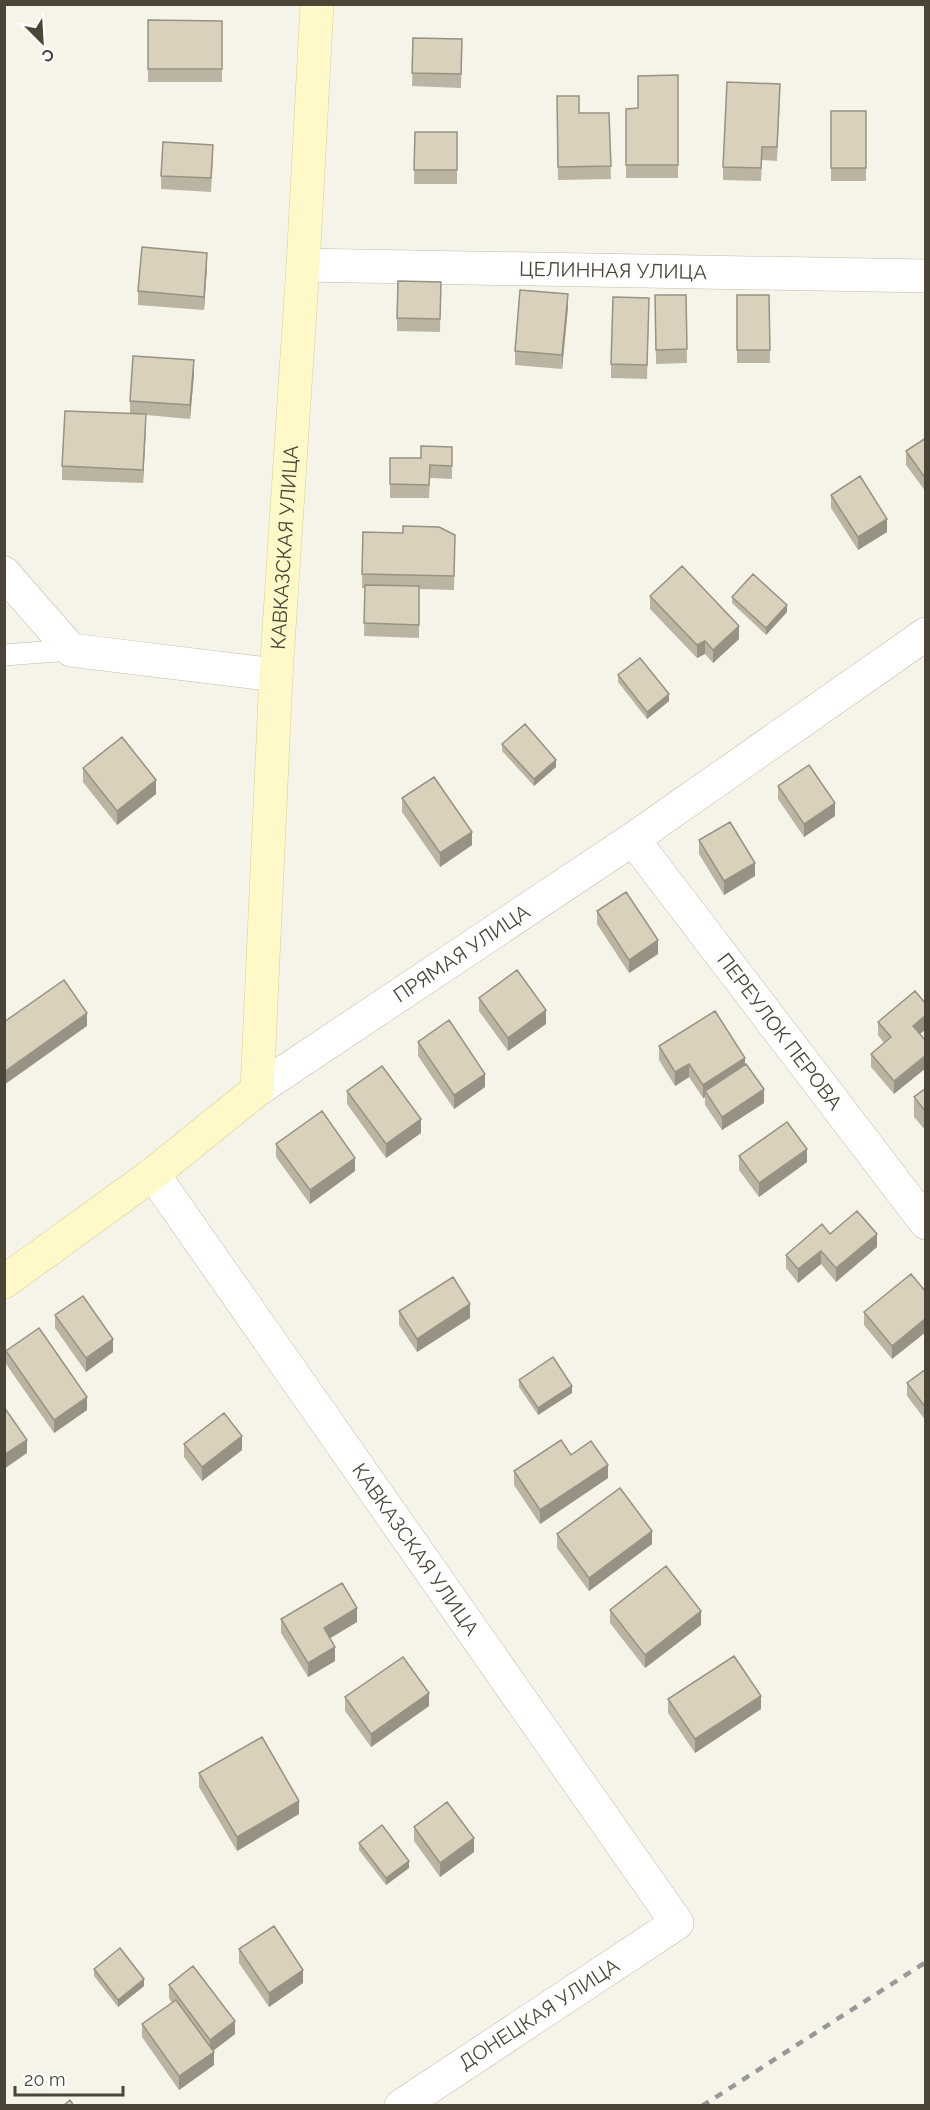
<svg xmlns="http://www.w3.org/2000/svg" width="930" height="2110" viewBox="0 0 930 2110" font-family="Raleway,sans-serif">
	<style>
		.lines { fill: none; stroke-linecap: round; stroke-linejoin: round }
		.lane-casing { stroke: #c2bdaa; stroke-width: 22 }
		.street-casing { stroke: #c2bdaa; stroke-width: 34 }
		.secondary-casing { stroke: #dad094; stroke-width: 34 }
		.lane { stroke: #fff; stroke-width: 21 }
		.street { stroke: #fff; stroke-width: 33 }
		.secondary { stroke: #fff8c9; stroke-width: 33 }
		.rail { stroke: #989898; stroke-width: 4.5; stroke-dasharray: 8 8; stroke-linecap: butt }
		.wall { fill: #bbb4a2 }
		.shaded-wall { fill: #989284 }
		.building { fill: #d9d1bc; stroke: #989284; stroke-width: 1.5 }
		.labels { text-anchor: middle; stroke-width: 4.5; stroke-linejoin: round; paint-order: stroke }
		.street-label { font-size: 20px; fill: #4a4536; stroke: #fff }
	</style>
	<rect width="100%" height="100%" fill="#f6f3e8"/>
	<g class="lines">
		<g class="lane-casing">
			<path id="lane" d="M4,655L71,650"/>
		</g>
		<g class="street-casing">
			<g id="street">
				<path id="s1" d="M303,265L926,276"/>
				<path d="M4,573L71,650L276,675"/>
				<path id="s2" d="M633,839L926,1223"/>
				<path id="s3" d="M257,1090L633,839L926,634"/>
				<path id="s4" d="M153,1174L677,1923L401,2106"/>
			</g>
		</g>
		<g class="secondary-casing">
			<g id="secondary">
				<path id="s5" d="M4,1282L153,1174L257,1090L276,675L303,265L317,4"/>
			</g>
		</g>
		<use href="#lane" class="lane"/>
		<use href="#street" class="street"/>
		<use href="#secondary" class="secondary"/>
		<path class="rail" d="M702,2106L926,1962"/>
	</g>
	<path class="wall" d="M148,20L222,21V82H148Z
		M413,38L462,39L461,88L412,86Z
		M678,75V178H626V109L638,108Z
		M557,96L579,113H609L611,179L558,180Z
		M780,98L777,161L762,160L761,181L723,180V167Z
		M831,111H866V181H831Z
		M415,132H457V184H414Z
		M213,158L211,192L161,189V176Z
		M207,266L204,310L138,305V291Z
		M441,282L440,332L397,331V318Z
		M655,295H686L687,363L656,364Z
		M737,295H769L770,363H737Z
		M568,307L562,369L515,365V351Z
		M649,311L647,379L611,378V364Z
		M194,374L190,419L146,415L143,483L62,480V466L130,414V401Z
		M926,438V492L906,465V451Z
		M452,447V479L430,478L429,498H390V458H421Z
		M831,495L887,532L858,550L831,508Z
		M363,532L455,535L454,590L419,589V638L364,636L365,588H362Z
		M650,596L739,639L713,663L705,654L697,658L650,609Z
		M732,597L787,612L766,635L732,603Z
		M618,675L669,701L647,719L618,682Z
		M502,744L556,767L534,786L502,751Z
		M83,768L156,794L117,825L83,782Z
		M778,786L835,816L804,837L778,799Z
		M402,798L472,845L440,867L402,812Z
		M699,840L755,876L724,895L699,854Z
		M597,911L658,954L629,973L597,924Z
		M479,998L546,1024L508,1051L479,1011Z
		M926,1004V1029L919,1034L894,1094L871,1067V1054L884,1043L878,1035V1022Z
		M418,1042L485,1087L454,1109L418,1056Z
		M659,1046L745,1064L764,1103L722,1130L705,1105V1097L703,1098L689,1077L675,1086L659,1060Z
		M926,1088V1131L914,1117V1097Z
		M347,1091L421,1133L386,1158L347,1104Z
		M276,1144L355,1171L310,1204L276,1157Z
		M739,1156L807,1162L759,1197L739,1170Z
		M830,1234L877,1247L836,1282L821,1264L798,1283L786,1268V1255Z
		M911,1274L892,1359L864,1325V1312Z
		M399,1311L470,1318L417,1352L399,1325Z
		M55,1315L113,1352L86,1372L55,1328Z
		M6,1351L87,1410L54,1433L6,1364Z
		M926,1369V1421L907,1396V1383Z
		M519,1380L572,1393L538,1415L519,1387Z
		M184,1444L242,1450L202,1481L184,1457Z
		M571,1455L608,1478L540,1524L514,1485V1471Z
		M557,1534L652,1544L589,1591L557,1548Z
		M610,1610L701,1625L645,1668L610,1623Z
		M281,1619L357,1622L330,1638L335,1661L308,1677L281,1633Z
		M345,1697L429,1706L371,1747L345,1711Z
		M668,1699L761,1709L695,1753L668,1713Z
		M199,1773L299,1814L237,1851L199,1787Z
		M414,1827L474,1852L440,1877L414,1841Z
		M359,1843L409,1868L386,1885L359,1850Z
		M239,1949L303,1983L269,2007L239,1963Z
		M94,1969L144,1986L118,2007L94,1976Z
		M169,1985L235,2034L213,2051L214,2065L179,2090L142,2037V2024L172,2003L169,1998Z"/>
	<path class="shaded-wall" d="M207,253V266L204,310V297Z
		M568,294V307L562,369V355Z
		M194,360V374L190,419V405Z
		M146,414V428L143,483V470Z
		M887,519V532L858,550V537Z
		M787,605V612L766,635V628Z
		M739,626V639L713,663V650Z
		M705,641V654L697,658V645Z
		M669,694V701L647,719V712Z
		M556,760V767L534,786V779Z
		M156,780V794L117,825V811Z
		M835,803V816L804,837V824Z
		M472,832V845L440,867V853Z
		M755,863V876L724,895V881Z
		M658,940V954L629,973V960Z
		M546,1010V1024L508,1051V1038Z
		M87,1013V1026L4,1085V1072Z
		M926,1015V1029L913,1040V1026Z
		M926,1055V1068L894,1094V1081Z
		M745,1058V1071L705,1091V1097L703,1098V1085Z
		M689,1064V1077L675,1086V1072Z
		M485,1074V1087L454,1109V1095Z
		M764,1089V1103L722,1130V1117Z
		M421,1119V1133L386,1158V1144Z
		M807,1149V1162L759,1197V1183Z
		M355,1158V1171L310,1204V1190Z
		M877,1234V1247L836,1282V1268Z
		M821,1251V1264L798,1283V1269Z
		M470,1304V1318L417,1352V1339Z
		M926,1318V1332L892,1359V1346Z
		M113,1339V1352L86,1372V1358Z
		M572,1386V1393L538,1415V1408Z
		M87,1397V1410L54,1433V1420Z
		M242,1436V1450L202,1481V1467Z
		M27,1440V1453L4,1469V1455Z
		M608,1465V1478L540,1524V1510Z
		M652,1531V1544L589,1591V1578Z
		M357,1608V1622L324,1642V1628Z
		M701,1611V1625L645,1668V1655Z
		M335,1647V1661L308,1677V1663Z
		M429,1693V1706L371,1747V1734Z
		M761,1696V1709L695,1753V1739Z
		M299,1801V1814L237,1851V1837Z
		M474,1838V1852L440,1877V1863Z
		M409,1861V1868L386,1885V1878Z
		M303,1970V1983L269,2007V1993Z
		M144,1979V1986L118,2007V2000Z
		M235,2021V2034L210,2053V2040Z
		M214,2052V2065L179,2090V2076Z"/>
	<path class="building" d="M148,20L222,21V69H148Z
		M413,38L462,39L461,74L412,73Z
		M678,75V165H626V109L638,108V76Z
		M727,82L780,84L777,147H762L761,168L723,167Z
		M557,96H579V113H609L611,166L558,167Z
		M831,111H866V168H831Z
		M415,132H457V170H414Z
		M163,142L213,145L211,178L161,176Z
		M142,247L207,253L204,297L138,291Z
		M398,281L441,282L440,319L397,318Z
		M520,290L568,294L562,355L515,351Z
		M655,295H686L687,349L656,350Z
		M737,295H769L770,350H737Z
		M613,297L649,298L647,365L611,364Z
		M133,356L194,360L190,405L130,401Z
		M65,411L146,414L143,470L62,466Z
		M926,438V479L906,451Z
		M421,446L452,447V466L430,465L429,485L390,484V458H421Z
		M860,476L887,519L858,537L831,495Z
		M403,526L439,527L455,535L454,576L362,574L363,532L403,533Z
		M682,566L739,626L713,650L705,641L697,645L650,596Z
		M753,574L787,605L766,628L732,597Z
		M365,585L419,586V625L364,623Z
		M640,658L669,694L647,712L618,675Z
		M525,724L556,760L534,779L502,744Z
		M122,737L156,780L117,811L83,768Z
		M809,765L835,803L804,824L778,786Z
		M434,777L472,832L440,853L402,798Z
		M730,822L755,863L724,881L699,840Z
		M626,892L658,940L629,960L597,911Z
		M517,970L546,1010L508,1038L479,998Z
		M64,980L87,1013L4,1072V1022Z
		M915,991L926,1004V1015L913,1026L926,1041V1055L894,1081L871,1054L891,1037L878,1022Z
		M715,1011L745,1058L703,1085L689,1064L675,1072L659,1046Z
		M449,1020L485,1074L454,1095L418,1042Z
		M746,1064L764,1089L722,1117L705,1091Z
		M382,1066L421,1119L386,1144L347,1091Z
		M926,1088V1112L914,1097Z
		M322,1111L355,1158L310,1190L276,1144Z
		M787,1122L807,1149L759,1183L739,1156Z
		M857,1211L877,1234L836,1268L821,1251L798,1269L786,1255L822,1224L830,1234Z
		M911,1274L926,1292V1318L892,1346L864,1312Z
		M453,1277L470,1304L417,1339L399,1311Z
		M83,1296L113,1339L86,1358L55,1315Z
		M39,1328L87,1397L54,1420L6,1351Z
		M553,1357L572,1386L538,1408L519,1380Z
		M926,1369V1408L907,1383Z
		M4,1407L27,1440L4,1455Z
		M224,1413L242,1436L202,1467L184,1444Z
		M561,1440L571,1455L591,1441L608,1465L540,1510L514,1471Z
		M620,1488L652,1531L589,1578L557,1534Z
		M666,1566L701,1611L645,1655L610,1610Z
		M342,1583L357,1608L324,1628L335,1647L308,1663L281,1619Z
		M734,1656L761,1696L695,1739L668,1699Z
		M403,1657L429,1693L371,1734L345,1697Z
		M262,1737L299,1801L237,1837L199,1773Z
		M447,1802L474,1838L440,1863L414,1827Z
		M382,1825L409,1861L386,1878L359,1843Z
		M274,1926L303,1970L269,1993L239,1949Z
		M120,1948L144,1979L118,2000L94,1969Z
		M193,1966L235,2021L210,2040L169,1985Z
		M176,2000L214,2052L179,2076L142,2024Z
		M70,2100L74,2106H63Z"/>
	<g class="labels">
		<g class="street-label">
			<text dy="7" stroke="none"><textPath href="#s1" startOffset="310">ЦЕЛИННАЯ УЛИЦА</textPath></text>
			<text dy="7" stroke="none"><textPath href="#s5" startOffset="861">КАВКАЗСКАЯ УЛИЦА</textPath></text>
			<text dy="7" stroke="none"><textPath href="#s3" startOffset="246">ПРЯМАЯ УЛИЦА</textPath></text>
			<text dy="7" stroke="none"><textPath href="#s2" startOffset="242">ПЕРЕУЛОК ПЕРОВА</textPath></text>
			<text dy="7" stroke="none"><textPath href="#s4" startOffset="458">КАВКАЗСКАЯ УЛИЦА</textPath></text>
			<text transform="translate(539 2014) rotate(-33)" y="7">ДОНЕЦКАЯ УЛИЦА</text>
		</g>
	</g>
	<rect width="930" height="2110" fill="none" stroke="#4a4536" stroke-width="12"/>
	<g transform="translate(42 42) rotate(156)" stroke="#ffffff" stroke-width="4.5" paint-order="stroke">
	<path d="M0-4.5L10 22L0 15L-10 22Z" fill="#4a4536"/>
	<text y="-9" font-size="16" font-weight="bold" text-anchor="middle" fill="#4a4536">С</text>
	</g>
	<path d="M15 2086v9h108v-9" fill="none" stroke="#4a4536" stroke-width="3"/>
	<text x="24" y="2086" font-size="18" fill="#4a4536" stroke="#ffffff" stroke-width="4.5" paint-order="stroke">20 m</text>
</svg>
